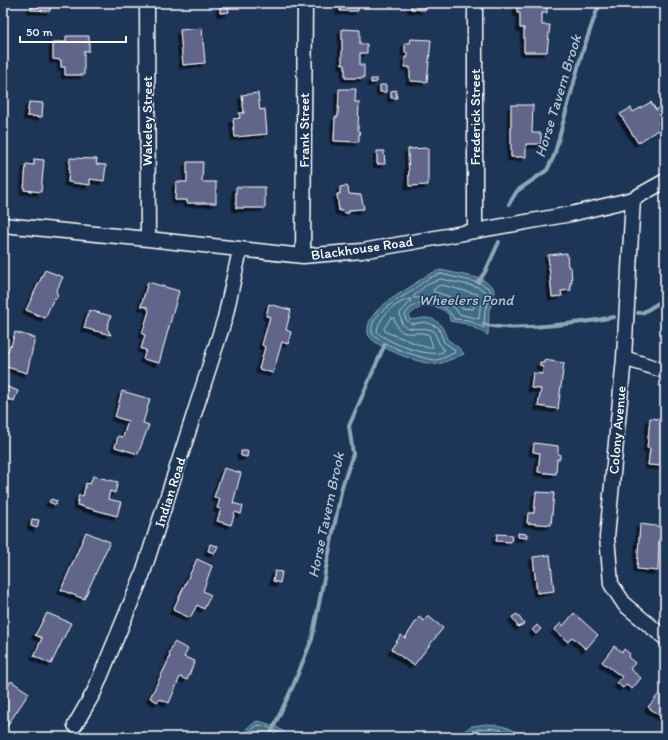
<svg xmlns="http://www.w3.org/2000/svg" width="668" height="740" viewBox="0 0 668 740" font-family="Itim,sans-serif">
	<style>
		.water { fill: #416d86; stroke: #8da7b6 }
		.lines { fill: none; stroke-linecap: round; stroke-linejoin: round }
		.shore { stroke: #b3c5cf; stroke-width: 1 }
		.stream { stroke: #8da7b6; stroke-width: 4 }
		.building { fill: #62658a; stroke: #fff; filter: url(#shadow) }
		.minor-casing { stroke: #fff; stroke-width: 17 }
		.minor { stroke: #1d3557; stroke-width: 14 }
		.labels { text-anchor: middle; stroke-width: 3; stroke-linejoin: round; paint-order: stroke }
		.street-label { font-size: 14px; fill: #fff; stroke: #1d3557 }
		.water-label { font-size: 15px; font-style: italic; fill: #b3c5cf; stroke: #1d3557 }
	</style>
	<defs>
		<filter id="shadow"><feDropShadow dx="-3.5" dy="3.5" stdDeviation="0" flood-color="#0009"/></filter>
	</defs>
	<rect width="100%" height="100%" fill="#1d3557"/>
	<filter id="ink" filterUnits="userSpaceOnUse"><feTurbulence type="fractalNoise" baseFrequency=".025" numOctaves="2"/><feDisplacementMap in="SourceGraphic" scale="8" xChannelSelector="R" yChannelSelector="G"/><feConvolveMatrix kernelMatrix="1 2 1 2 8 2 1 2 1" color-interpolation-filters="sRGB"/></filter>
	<g filter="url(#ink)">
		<path class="water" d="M441,270L482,279L493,287L495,297L489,310L488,335L467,324L450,321L449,315C438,303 419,303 409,316V319C414,320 418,319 422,318C439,317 443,327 447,339L459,348L464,354C456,357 446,362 438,364C426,366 369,346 368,333C365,313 393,298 407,289C418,282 427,273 441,270Z
			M257,721C270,724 280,726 288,737H244L247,728Z
			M486,724C499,725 513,727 522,737H454L472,726Z"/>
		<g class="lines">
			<path class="shore" d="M441,274L480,283L490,289V299L485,310L484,328L468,320L454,319C445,300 416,295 405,315L406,320L412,324L425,322L438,327L444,342L455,350L454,353C449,355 443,359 437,360C428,361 373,343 372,332C369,314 398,300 410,292C420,285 428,276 441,274Z
				M441,279L478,287L486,292V297L480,308L479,319L459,314L453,306L443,300L431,298H413L414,296L425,286Z
				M441,285L478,294L473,309L462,308L450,297L433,291L434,289Z
				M410,299L411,301L400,313L402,324C411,333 422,325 434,331L439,343L444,350L443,352C429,358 388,343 377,332C378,317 396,302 410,299Z
				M391,318H394C400,343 415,328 429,335L433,347L428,348L386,332L384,329Z
				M248,737L250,731L258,725C268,727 277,729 283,737
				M460,737C477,726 500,725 517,737"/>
			<path class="stream" d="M509,204L517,191L547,170L554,156L582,53L597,10L602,3
				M478,282L485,272L499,242
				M638,313L644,312L665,299
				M484,324C507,333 588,322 614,317
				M269,737L293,686L312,639L342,487L353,454L349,426L385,344"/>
		</g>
		<path class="building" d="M31,3H50V11L31,10Z
			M340,3H358V11H340Z
			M411,3H425V10L411,9Z
			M517,3H547V13H542V25H550L547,52H524V28H520V13H517Z
			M220,6H228L229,12L220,13Z
			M202,28L205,63L183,65L180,30Z
			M342,29L360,30V44H367V53H360V65H364V78H345V65L342,64Z
			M66,36H89V51H84V75H65V67H61V60L53,59V42H66Z
			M411,39L431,40L427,82L410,81V67H405V57H408V53H405V43H410Z
			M371,79H377V82L371,83Z
			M380,85H386V92H380Z
			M339,89H356L355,102H359L358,129L361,134H359V142L334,141L335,117H338Z
			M396,90L397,98H391V91Z
			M258,93L260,110L265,109L267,134L235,137L233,119L240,118L239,113H244L242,95Z
			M29,102L43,103L42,117L27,116Z
			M651,102L656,110L665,104V123L662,121L658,123L661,128L638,143L620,114L631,108L633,112Z
			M511,105H533L532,133H541V144H526V157H511Z
			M428,148V185L409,186L408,149Z
			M377,151H384L385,164H377Z
			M70,158L97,159L96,164L106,165L104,181L90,179V185L68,182Z
			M34,159L44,160L41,192L24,190L26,164L34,165Z
			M187,162H203L202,182H216V203H187V200H175L176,182H187Z
			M346,186L348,187L349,194L361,195L364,209L349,210V213H345L343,211H339L337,194H340V187Z
			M236,187H265V208H236Z
			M567,253L568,267H571L572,283H570L571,290L561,291L562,296L552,297L548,255Z
			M45,270L63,277L56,292L58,295L56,299L54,298L45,318L26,310Z
			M148,282L179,291L159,363L143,359L146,350L141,349L145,335L142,334L149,311L147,307L141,306Z
			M269,304L291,310L286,330L291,332L288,344L282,342L273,373L259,369L265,347L262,345L270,317L266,316Z
			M89,310L111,316L107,328L111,335L84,328Z
			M15,332L35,338L27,373L3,366L6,351H8L10,345L11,346Z
			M544,360L564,363L558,409L538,406L541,389L531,388L533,373L542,374L543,367L540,366V362L544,363Z
			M3,385L18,391L14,401L6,398L3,408Z
			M122,391L150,399L143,423L149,425L138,454L115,447L118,436L123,437L128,421L115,417Z
			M650,418L665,420L663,466L648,465L650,448H647Z
			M534,443L558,446V453L560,455V459H557L556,474L538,472L540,453L533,452Z
			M241,451H248L247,457L241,456Z
			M224,468L241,473L233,503L243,506L241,514L235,512L231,525L217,521L221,509L217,508L220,499L214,497Z
			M93,476L118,482L115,493L110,491L108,499L121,502L117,516L77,505L79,495L83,496L86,483L90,484Z
			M536,492L554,493L551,525L527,523L528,513H534Z
			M51,499L57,501L56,505L49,502Z
			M32,519L39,520L37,528L31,526Z
			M640,524L663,527L662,539H659L658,571L637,569Z
			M86,532L110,542L84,599L61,590Z
			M518,533L527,534V538L518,537Z
			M497,534L512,535L511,542L496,541Z
			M210,544L218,546L215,553L208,551Z
			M550,555L554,591L537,593L533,557Z
			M197,559L212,566L203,591L211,595L204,609L197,605L190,618L173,610Z
			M275,571L282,572L280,583L273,581Z
			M47,613L71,623L51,664L34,656L42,638L35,635Z
			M574,613L598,635L586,649L572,637L568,642L554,630L561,623L563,626Z
			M517,614L524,624L518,627L512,617Z
			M428,616L443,628L414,665L411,664L391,649L401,635L405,638L419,617L424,621Z
			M537,625L541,629L536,634L532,630Z
			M174,642L188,649L184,657L195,661L187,680L180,677L169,703L160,699L158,702L150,698L170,657L169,654Z
			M614,646L622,652L624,649L630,654L628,657L635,663L630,669L641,678L632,689L626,685L623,688L617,683L622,677L602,662Z
			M11,681L29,693L3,732V693Z
			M659,694L665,698V720L648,707Z"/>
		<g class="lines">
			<g class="minor-casing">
				<path id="minor" d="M147,3L148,239
					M475,3V230
					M633,199L624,358L607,537L611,584L625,605L665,638
					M3,225L148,239L303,256L362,251L571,214L633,199L665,181
					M303,256L305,3
					M624,358L665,371
					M75,725L94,692L142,576L225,318L240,250"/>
			</g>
			<use href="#minor" class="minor"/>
		</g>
	</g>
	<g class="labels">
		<g class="street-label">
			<text transform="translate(475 117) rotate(-90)" y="5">Frederick Street</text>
			<text transform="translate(147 121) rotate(-90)" y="5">Wakeley Street</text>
			<text transform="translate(304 130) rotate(-90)" y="5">Frank Street</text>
			<text transform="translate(362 248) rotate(-8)" y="5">Blackhouse Road</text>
			<text transform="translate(617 430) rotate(-85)" y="5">Colony Avenue</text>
			<text transform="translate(170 492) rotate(-72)" y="5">Indian Road</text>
		</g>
		<g class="water-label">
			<text transform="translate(558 96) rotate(-73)" y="5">Horse Tavern Brook</text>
			<text x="466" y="305">Wheelers Pond</text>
			<text transform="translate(326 515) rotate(-78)" y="5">Horse Tavern Brook</text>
		</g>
	</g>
	<rect width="668" height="740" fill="none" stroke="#1d3557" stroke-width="16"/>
	<rect x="8" y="8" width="652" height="724" fill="none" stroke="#fff" stroke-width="1.5" filter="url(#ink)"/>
	<path d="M20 36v6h106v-6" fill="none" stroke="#ffffff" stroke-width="2"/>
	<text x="26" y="36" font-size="12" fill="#ffffff" stroke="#1d3557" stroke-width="3" paint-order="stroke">50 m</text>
</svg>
